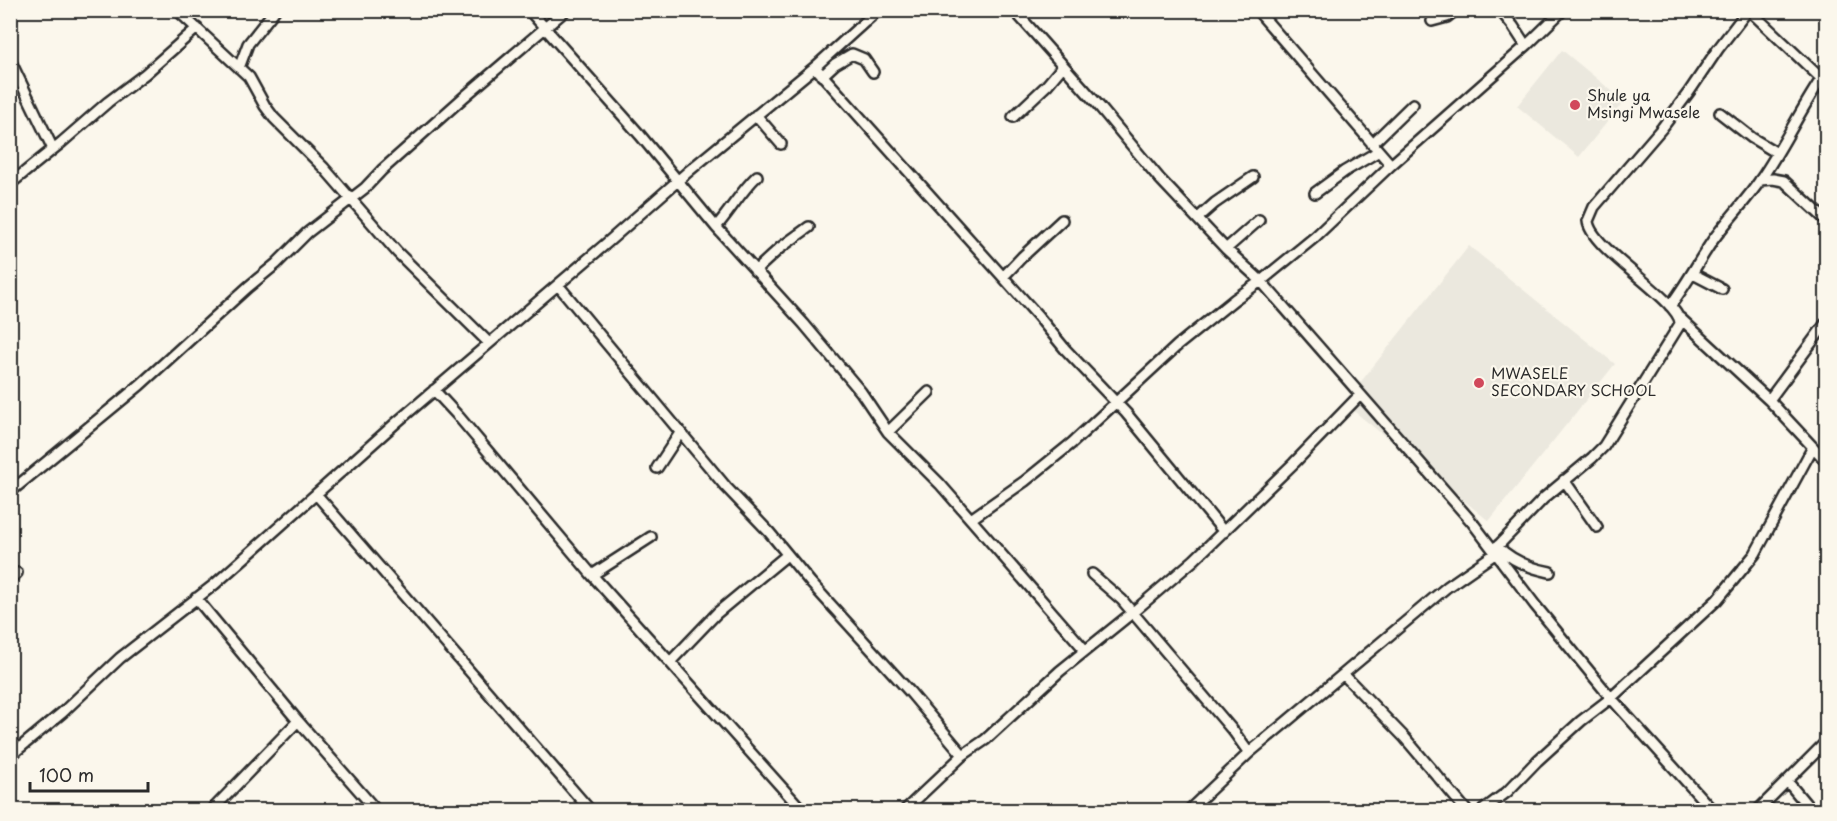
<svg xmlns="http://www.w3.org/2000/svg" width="1837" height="821" viewBox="0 0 1837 821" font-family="'Playpen Sans',sans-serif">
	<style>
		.built { fill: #ebe8de }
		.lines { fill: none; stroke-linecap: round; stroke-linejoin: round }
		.street-casing { stroke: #2b2b2b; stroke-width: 14 }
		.street { stroke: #fbf7ec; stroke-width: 9 }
		.poi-dot { fill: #d1495b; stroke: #fbf7ec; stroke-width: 2 }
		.labels { text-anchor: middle; stroke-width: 4.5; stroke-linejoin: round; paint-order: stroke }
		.poi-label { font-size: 15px; fill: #2b2b2b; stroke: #fbf7ec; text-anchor: start }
	</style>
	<rect width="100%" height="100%" fill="#fbf7ec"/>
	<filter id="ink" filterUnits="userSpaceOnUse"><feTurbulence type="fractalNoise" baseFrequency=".0167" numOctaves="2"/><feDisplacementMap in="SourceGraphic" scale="12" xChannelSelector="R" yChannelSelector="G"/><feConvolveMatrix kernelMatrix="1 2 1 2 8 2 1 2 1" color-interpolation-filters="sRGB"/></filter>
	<g filter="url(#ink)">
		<path class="built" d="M1562,50L1624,101L1579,157L1517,106Z
			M1469,246L1615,364L1489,521L1344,403Z"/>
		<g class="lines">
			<g class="street-casing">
				<path id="street" d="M177,10L249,77L265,106L274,118L324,168L397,252L489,343
					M529,10L640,135L716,227L804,324L861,392L888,432L940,484L1085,650
					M1014,10L1099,106L1159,178L1226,249L1261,281L1472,522L1535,605L1611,698L1712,810
					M1257,10L1391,165
					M1500,10L1513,26L1526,46
					M1749,10L1826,83
					M1432,21L1447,17L1456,10
					M10,60L53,149
					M815,67L1038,316L1065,349L1126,413L1224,532
					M239,68L248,44L275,10
					M822,76L835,64L852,54L864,59L873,72
					M1720,113L1752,138L1777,153
					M756,115L781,144
					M1013,117L1047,85L1063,66
					M1372,144L1413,104
					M1760,180L1773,179L1784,181L1826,220
					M10,184L62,142L108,102L145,74L197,28
					M1315,193L1345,171L1379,151
					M1198,218L1215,203L1253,177
					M716,227C731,210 741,191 757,176
					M1226,249L1259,220
					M755,271L780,248L809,227
					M1693,274L1722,289
					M1003,277L1022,257L1062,220
					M558,285L726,487L769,532L811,583L910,692L963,755
					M1670,306C1686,285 1698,262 1713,240C1728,219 1747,200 1761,179C1785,144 1802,106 1826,72
					M1680,318L1769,400L1826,461
					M434,390L459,417L592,575L802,810
					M1769,400L1826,323
					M888,432L929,392
					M657,468L680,433
					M1564,480L1597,527
					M10,492L140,385L248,287L276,264L307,233L365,188L382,170L464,97L566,10
					M316,494L590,810
					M971,519L1025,481L1072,443L1178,345L1235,299L1261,281L1315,237L1391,165L1527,45L1563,10
					M1497,546C1512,561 1529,568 1550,572
					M1494,550L1544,498L1592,458L1604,446L1680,324C1682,301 1590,249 1588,221L1594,207L1662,128L1689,92L1718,49L1748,10
					M1092,574L1122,600L1234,732L1249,753
					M592,575L651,537
					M10,579L17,573
					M196,598L298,721L376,810
					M671,661L717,613L787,555
					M1344,675L1405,738L1466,810
					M10,756L63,712L120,658L215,584L397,422L608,242L690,170L815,67L878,10
					M1787,781L1811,810
					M212,810L298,721
					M905,810L963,755L985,740L1060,671L1132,613L1194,560L1294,463L1360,395
					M1189,810L1249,753L1447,587L1496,553
					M1483,810L1507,792L1537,761L1581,721L1611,698L1717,600L1755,554L1813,447
					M1758,810L1826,742"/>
			</g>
			<use href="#street" class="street"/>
		</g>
	</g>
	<g class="poi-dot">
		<circle cx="1575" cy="105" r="6"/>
		<circle cx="1479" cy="383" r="6"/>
	</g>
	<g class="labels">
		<g class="poi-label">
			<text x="1587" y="101">Shule ya<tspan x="1587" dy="17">Msingi Mwasele</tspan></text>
			<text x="1491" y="379">MWASELE<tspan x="1491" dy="17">SECONDARY SCHOOL</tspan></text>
		</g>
	</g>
	<rect width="1837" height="821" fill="none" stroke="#fbf7ec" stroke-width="36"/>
	<rect x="18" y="18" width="1801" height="785" fill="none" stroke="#2b2b2b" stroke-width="2" filter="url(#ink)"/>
	<path d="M30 782v9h118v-9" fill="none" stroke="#2b2b2b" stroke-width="3"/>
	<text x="39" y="782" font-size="18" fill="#2b2b2b" stroke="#fbf7ec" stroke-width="4.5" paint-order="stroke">100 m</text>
</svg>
